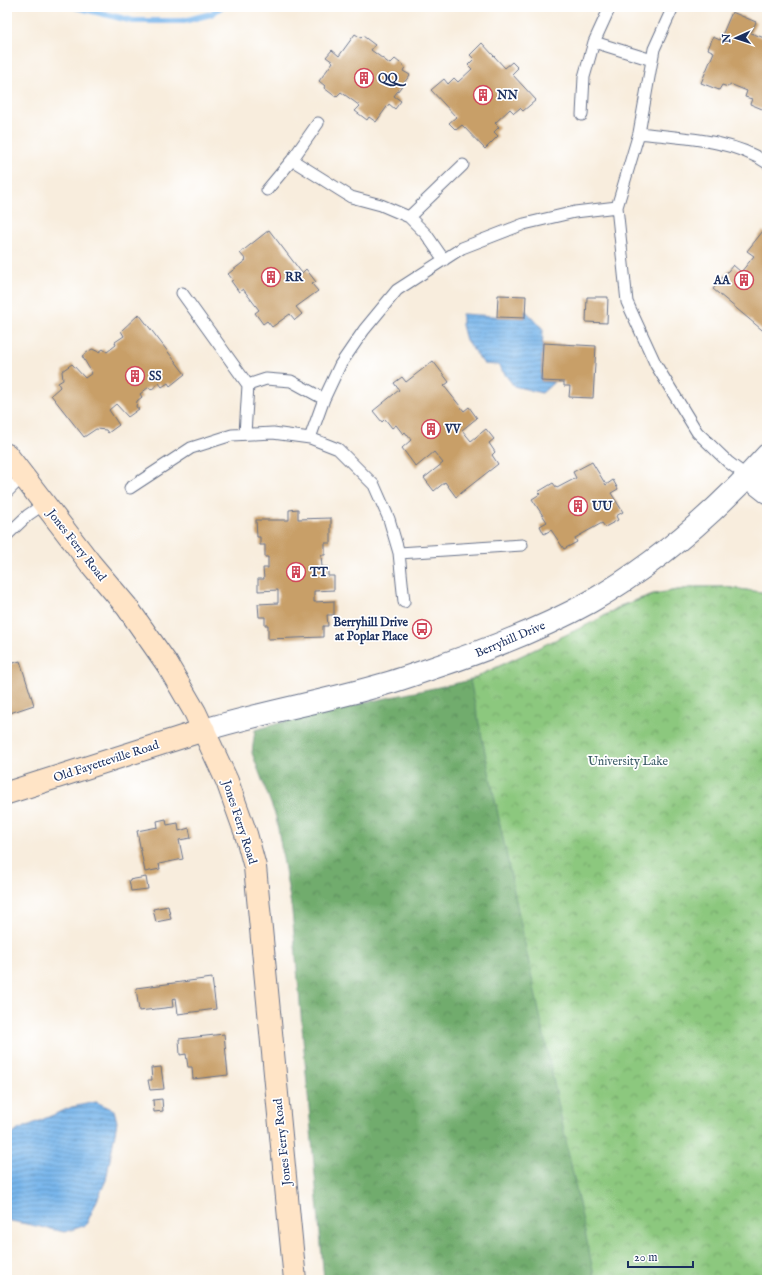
<svg xmlns="http://www.w3.org/2000/svg" width="774" height="1287" viewBox="0 0 774 1287" font-family="'IM FELL English',serif">
	<style>
		.forest { fill: url(#forest-crowns); stroke: #466e66 }
		.park { fill: url(#park-crowns); stroke: #547c6e }
		.water { fill: url(#water-rules); stroke: #4a72a4 }
		.lines { fill: none; stroke-linecap: round; stroke-linejoin: round }
		.stream { stroke: #78b6eb; stroke-width: 6 }
		.building { fill: #c89f67 }
		.lane-casing { stroke: #68728a; stroke-width: 13 }
		.street-casing { stroke: #68728a; stroke-width: 24 }
		.secondary-casing { stroke: #68728a; stroke-width: 24 }
		.lane { stroke: #fff; stroke-width: 11 }
		.street { stroke: #fff; stroke-width: 22 }
		.secondary { stroke: #ffe4c6; stroke-width: 22 }
		.labels { text-anchor: middle; stroke-width: 3.5; stroke-linejoin: round; paint-order: stroke }
		.poi-label { font-size: 12px; font-weight: bold; fill: #1b2f5e; stroke: #fff; text-anchor: start }
		.street-label { font-size: 12px; fill: #1b2f5e; stroke: #fff }
		.park-label { font-size: 12px; fill: #3d5d68; stroke: #fff }
	</style>
	<defs>
		<pattern id="forest-crowns" width="20" height="18" patternUnits="userSpaceOnUse"><rect width="20" height="18" fill="#71ac6d"/><path d="M2 6a3 3 0 1 1 6 0M12 15a3 3 0 1 1 6 0" fill="none" stroke="#5c8c5d"/></pattern>
		<pattern id="park-crowns" width="20" height="18" patternUnits="userSpaceOnUse"><rect width="20" height="18" fill="#8cc87e"/><path d="M2 6a3 3 0 1 1 6 0M12 15a3 3 0 1 1 6 0" fill="none" stroke="#72a36a"/></pattern>
		<pattern id="water-rules" width="6" height="5" patternUnits="userSpaceOnUse"><rect width="6" height="5" fill="#78b6eb"/><path d="M0 2.5h6" fill="none" stroke="#6294c2"/></pattern>
	</defs>
	<rect width="100%" height="100%" fill="#fff"/>
	<filter id="ink" filterUnits="userSpaceOnUse"><feTurbulence type="fractalNoise" baseFrequency=".025" numOctaves="2"/><feDisplacementMap in="SourceGraphic" scale="8" xChannelSelector="R" yChannelSelector="G"/><feConvolveMatrix kernelMatrix="1 2 1 2 8 2 1 2 1" color-interpolation-filters="sRGB"/></filter>
	<filter id="wash" filterUnits="userSpaceOnUse"><feTurbulence type="fractalNoise" baseFrequency=".012" numOctaves="4" result="noise"/><feDisplacementMap in="SourceGraphic" scale="16" xChannelSelector="R" yChannelSelector="G"/><feGaussianBlur stdDeviation="0.9" result="paint"/><feColorMatrix in="noise" values="0 0 0 0 0 0 0 0 0 0 0 0 0 0 0 0 0 1.4 0 .05"/><feComposite in="paint" operator="in"/></filter>
	<g filter="url(#wash)">
		<rect width="100%" height="100%" fill="#f8eddd"/>
		<path class="forest" d="M696,587H725L767,593V1280H324L292,911L276,817L252,753L255,730L311,714L467,681L596,621L620,606L653,594Z"/>
		<path class="park" d="M696,587H725L767,593V1280H595L470,680L591,623L625,605L661,593Z"/>
		<path class="water" d="M525,310L543,329L541,381L554,382L542,393L514,386L498,365L484,364L466,340L462,325V314L525,318Z
			M96,1102L114,1110L117,1122L106,1180L86,1225L65,1232L7,1220V1139L18,1130L72,1107Z"/>
		<g class="lines">
			<path class="stream" d="M76,7L133,21H184L211,14L221,7"/>
		</g>
		<g id="blocks">
			<path class="building" d="M732,12L756,22L751,33L767,39V111L750,104L752,99L745,97L747,91L730,84L728,87L722,85L719,90L701,83L714,52L708,49L713,37L720,40Z
				M355,34L361,38L363,36L375,45L371,50L390,64L395,59L405,67L403,71L410,75L394,96L401,101L395,109L389,104L376,122L369,117L367,120L355,111L360,106L341,92L336,97L324,88L325,86L319,81L333,62L326,57L332,50L339,56Z
				M482,43L505,68L512,62L518,68L512,74L536,100L523,111L520,108L514,113L510,109L495,123L499,127L494,132L498,136L485,149L462,125L456,130L449,123L456,117L431,90L444,79L448,84L454,78L458,82L472,69L468,65L474,59L470,55Z
				M269,230L302,273L306,269L316,282L312,284L318,291L296,307L302,314L295,320L290,314L272,327L267,321L263,324L255,313L259,310L243,289L239,292L231,281L233,280L228,274L246,260L240,253Z
				M763,231L767,235V334L713,289L733,265L741,272L754,256L747,251Z
				M498,295L526,296L525,318L497,317Z
				M587,297H608L607,323L586,322Z
				M139,314L185,374L170,386L168,383L162,387L159,383L151,390L149,387L140,394L142,397L137,401L136,407L139,409L128,417L116,404L109,410L119,425L108,433L106,430L96,429L84,437L51,395L60,387L58,383L63,380L62,371L72,364L85,378L92,373L82,356L92,349L99,352L103,349L107,352L116,345L115,342L124,336L121,331Z
				M543,343L596,346L593,398L569,397L570,386H564V382L541,381Z
				M433,361L449,382L444,386L464,411L469,407L477,418L462,430L471,441L486,429L494,439L489,443L495,452L492,455L498,464L456,497L445,482L434,491L424,478L443,463L434,452L416,467L402,448L411,440L405,432L403,434L396,425L392,428L385,419L382,422L373,411L399,390L394,383L402,377L406,382Z
				M592,462L606,485L613,480L618,489L611,493L623,512L616,516L618,520L605,527L602,523L575,538L577,542L564,549L551,530L544,534L540,526L547,522L532,499L540,494L538,492L553,483L557,488L576,478L573,472Z
				M298,509V519L331,518V543H325V555H321L322,567H328V576H334V590L314,591V602L334,601V615H327L328,626H323V637L268,639V625H265V617H259L258,604L278,603V590L258,591V579H264L263,568H268V557H265V545H260V537H257L256,520H289V510Z
				M20,661L34,705L7,714V665Z
				M166,819L167,825L178,823L179,831L189,828L191,838L179,840L183,859L159,864L160,869L145,872L137,831L158,827L157,821Z
				M146,877L148,889L131,891L129,880Z
				M168,906L171,919L156,922L153,909Z
				M212,978L216,1009L178,1014L176,998L172,999L173,1007L139,1011L136,988Z
				M224,1034L228,1075L193,1079L192,1067H188L186,1054L180,1055L179,1039Z
				M161,1067L164,1089L150,1090L148,1080H152L151,1068Z
				M162,1099L163,1111L154,1112L153,1100Z"/>
		</g>
	</g>
	<g filter="url(#ink)">
		<use href="#blocks" fill-opacity="0" stroke="#68728a" stroke-width="1"/>
		<g class="lines">
			<g class="lane-casing">
				<path id="lane" d="M673,7L654,49L639,133L617,207L627,302L656,365L697,432L728,462L748,477
					M594,42L652,60
					M582,115L584,77L594,42L610,7
					M639,133C680,138 733,139 767,163
					M292,160L351,197L381,205L409,217L426,234L444,260
					M267,190L292,160L318,123
					M409,217L463,165
					M182,293L248,385L245,434
					M248,385L266,379L291,381L324,399
					M310,438L324,399L340,365L364,330L397,290L462,248L524,224L575,212L617,207
					M130,488L191,448L232,435L273,433L310,438L338,449L374,485L389,519L399,553L404,602
					M7,492L23,476
					M7,535L28,515L44,504
					M399,553L522,545"/>
			</g>
			<g class="street-casing">
				<path id="street" d="M748,477L767,492
					M204,730C263,712 323,702 381,685C399,680 416,674 433,668C487,650 540,630 590,602C656,564 716,512 767,455"/>
			</g>
			<g class="secondary-casing">
				<path id="secondary" d="M7,455L90,563L127,607L167,664L195,712L227,781L246,834L255,867L295,1280
					M7,793L204,730"/>
			</g>
			<use href="#lane" class="lane"/>
			<use href="#street" class="street"/>
			<use href="#secondary" class="secondary"/>
		</g>
	</g>
	<defs>
		<g id="building-ring" transform="scale(1)"><circle r="9.5" fill="#fff" stroke="#d1495b" stroke-width="1.5"/><path d="M-4-6H4V6H1V3H-1V6H-4ZM-2.5-4.3h1.7v1.8h-1.7ZM.8-4.3h1.7v1.8H.8ZM-2.5-1h1.7V.8h-1.7ZM.8-1h1.7V.8H.8Z" fill="#d1495b"/></g>
		<g id="bus-ring" transform="scale(1)"><circle r="9.5" fill="#fff" stroke="#d1495b" stroke-width="1.5"/><path d="M-5-6H5V4H4V6H2V4H-2V6H-4V4H-5ZM-3.5-4V0h7V-4ZM-3.5 1.2v1.5H-2V1.2ZM2 1.2v1.5H3.5V1.2Z" fill="#d1495b"/></g>
	</defs>
	<g fill-rule="evenodd">
		<use href="#building-ring" x="364" y="78"/>
		<use href="#building-ring" x="483" y="95"/>
		<use href="#building-ring" x="271" y="277"/>
		<use href="#building-ring" x="744" y="280"/>
		<use href="#building-ring" x="135" y="376"/>
		<use href="#building-ring" x="431" y="429"/>
		<use href="#building-ring" x="578" y="506"/>
		<use href="#building-ring" x="296" y="572"/>
		<use href="#bus-ring" x="422" y="629"/>
	</g>
	<g class="labels">
		<g class="poi-label">
			<text x="378" y="82">QQ</text>
			<text x="497" y="99">NN</text>
			<text x="285" y="281">RR</text>
			<text x="730" y="284" text-anchor="end">AA</text>
			<text x="149" y="380">SS</text>
			<text x="445" y="433">VV</text>
			<text x="592" y="510">UU</text>
			<text x="310" y="576">TT</text>
			<text x="408" y="626" text-anchor="end">Berryhill Drive<tspan x="408" dy="14">at Poplar Place</tspan></text>
		</g>
		<g class="street-label">
			<text transform="translate(77 545) rotate(52)" y="4">Jones Ferry Road</text>
			<text transform="translate(510 639) rotate(-23)" y="4">Berryhill Drive</text>
			<text transform="translate(106 761) rotate(-18)" y="4">Old Fayetteville Road</text>
			<text transform="translate(240 822) rotate(72)" y="4">Jones Ferry Road</text>
			<text transform="translate(282 1142) rotate(-96)" y="4">Jones Ferry Road</text>
		</g>
		<g class="park-label">
			<text x="628" y="765">University Lake</text>
		</g>
	</g>
	<rect width="774" height="1287" fill="none" stroke="#fff" stroke-width="24"/>
	<g transform="translate(736 38) rotate(267)" stroke="#ffffff" stroke-width="3" paint-order="stroke">
	<path d="M0-3L7 15L0 10L-7 15Z" fill="#1b2f5e"/>
	<text y="-6" font-size="11" font-weight="bold" text-anchor="middle" fill="#1b2f5e">N</text>
	</g>
	<path d="M628 1261v6h65v-6" fill="none" stroke="#1b2f5e" stroke-width="2"/>
	<text x="634" y="1261" font-size="12" fill="#1b2f5e" stroke="#ffffff" stroke-width="3" paint-order="stroke">20 m</text>
</svg>
